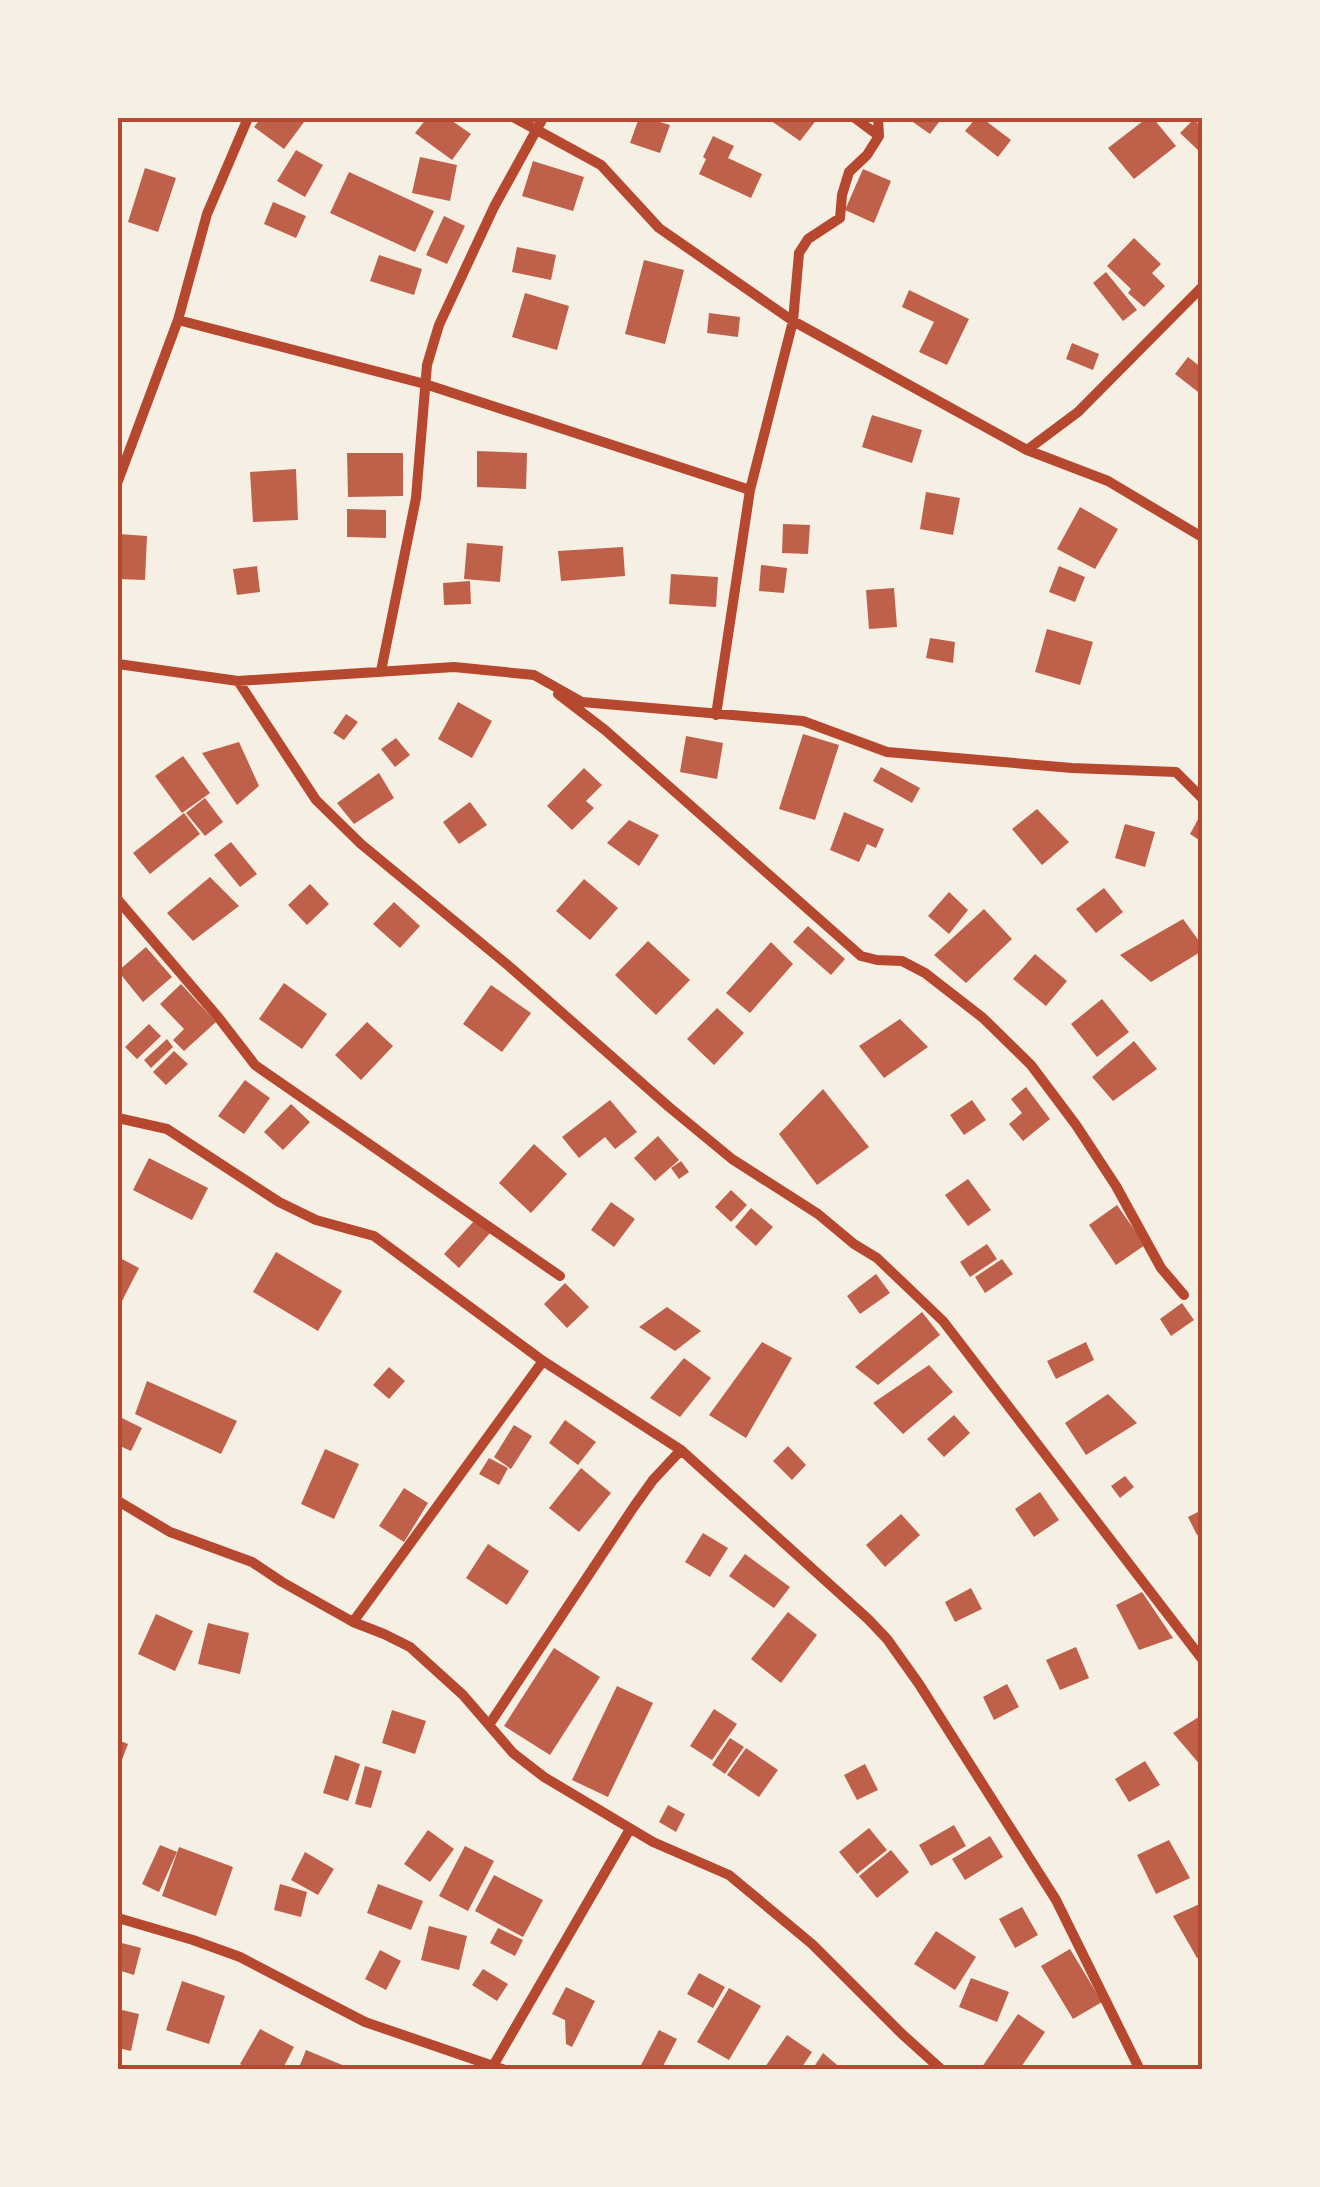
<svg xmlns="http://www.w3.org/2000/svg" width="1320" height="2187" viewBox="0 0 1320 2187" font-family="Poppins,sans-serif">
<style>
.building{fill:#bf614a}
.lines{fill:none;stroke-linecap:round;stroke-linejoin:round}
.minor{stroke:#b5482f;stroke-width:10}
.neatline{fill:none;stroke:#b5482f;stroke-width:4}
</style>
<rect width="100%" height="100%" fill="#f6efe4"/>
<path class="building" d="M261,118H307L284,149L254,127Z
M427,118H448L471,134L452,160L415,133Z
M639,118H647L670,125L660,153L630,143Z
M767,118H818L800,141Z
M907,118H942L930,134Z
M976,118H982L1011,140L998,157L965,131Z
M1147,118H1153L1176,146L1134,179L1108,148Z
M1194,119L1202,128V145L1198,150L1180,133Z
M713,136L734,146L728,158L762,174L751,198L699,174L706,159L703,157Z
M296,150L323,165L305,197L277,181Z
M420,157L457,165L450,201L412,193Z
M533,161L584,177L573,211L522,196Z
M145,168L176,178L158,232L128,222Z
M863,169L891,181L874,223L845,210Z
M349,172L434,211L415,252L330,213Z
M273,202L306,216L296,238L264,224Z
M444,216L465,226L447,264L426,255Z
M1134,238L1161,264L1152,273L1165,286L1144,307L1128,293L1131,289L1107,266Z
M517,247L556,255L551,280L512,272Z
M379,255L422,269L414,295L370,281Z
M644,260L684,270L665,344L625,334Z
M1106,272L1137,310L1123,321L1093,283Z
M909,290L969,319L947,365L919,352L934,322L902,307Z
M525,293L569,306L557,350L512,337Z
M709,313L740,317L738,337L707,333Z
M1072,343L1099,354L1093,370L1066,359Z
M1188,357L1202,368V395L1175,374Z
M872,415L922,430L912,463L862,447Z
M477,451L527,453L526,489L477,487Z
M347,453H403V496L348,497Z
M296,469L298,520L253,522L250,472Z
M926,492L960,498L953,535L920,529Z
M1080,507L1118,529L1095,569L1057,549Z
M347,509L386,510V538L347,537Z
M783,524L810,525L808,554L782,553Z
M118,534L147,536L145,580L118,579Z
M467,543L503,546L500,582L464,579Z
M623,547L625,576L561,581L558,551Z
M761,565L787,568L784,593L759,591Z
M257,566L260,592L237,595L233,569Z
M1059,566L1085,577L1075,602L1049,592Z
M671,574L718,577L716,607L669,604Z
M470,581L471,604L444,605L443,583Z
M894,588L897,627L869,629L866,590Z
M1047,629L1093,642L1080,685L1035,672Z
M930,638L955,642L953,663L926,658Z
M458,702L492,721L472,758L438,739Z
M346,714L358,722L344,740L333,733Z
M803,734L839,745L815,820L779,809Z
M686,736L723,743L717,779L680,772Z
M396,738L410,755L395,767L381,749Z
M239,742L259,786L237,805L202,753Z
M183,756L210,793L182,813L155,776Z
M881,767L920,788L912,803L873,781Z
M584,768L602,785L586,801L594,808L572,830L547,806Z
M379,773L394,798L354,824L337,803Z
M205,798L223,822L205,836L186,813Z
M470,802L487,825L459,844L443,822Z
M1037,809L1069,842L1042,865L1012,829Z
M844,812L884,829L876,848L867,844L859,862L830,850Z
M1202,812V842L1190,834Z
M184,813L200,834L150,874L133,853Z
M629,820L659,835L639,866L607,843Z
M1125,824L1155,832L1145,867L1115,858Z
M231,842L257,874L240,887L214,855Z
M210,877L239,906L193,941L167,913Z
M584,879L618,908L590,940L556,911Z
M310,884L329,904L307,925L288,905Z
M1104,888L1123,912L1096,933L1076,909Z
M949,892L968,910L949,934L928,916Z
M394,902L420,926L400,948L373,924Z
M984,909L1012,939L966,983L934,955Z
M1183,919L1202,945V951L1151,982L1120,955Z
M808,926L845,959L831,975L793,942Z
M648,941L690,980L656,1015L615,975Z
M771,942L793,964L750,1013L726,993Z
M146,947L172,977L143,1002L118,971Z
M1035,954L1067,981L1046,1006L1013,979Z
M284,983L327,1014L302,1049L259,1019Z
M181,984L216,1022L184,1051L173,1040L184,1029L160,1004Z
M491,985L531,1013L502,1052L463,1024Z
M1102,999L1129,1032L1097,1057L1071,1024Z
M717,1008L744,1033L714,1065L687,1039Z
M900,1019L928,1047L884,1078L859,1046Z
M367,1022L393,1046L361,1080L335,1055Z
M149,1024L161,1036L137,1059L125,1047Z
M167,1039L173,1047L151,1068L144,1060Z
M1134,1041L1157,1069L1113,1101L1092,1077Z
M174,1051L188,1064L166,1085L153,1072Z
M245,1080L270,1098L244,1134L218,1116Z
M1026,1087L1050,1119L1023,1141L1009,1124L1022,1113L1011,1099Z
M823,1089L869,1147L817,1185L779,1134Z
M610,1100L637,1132L615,1149L605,1137L579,1158L562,1137Z
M972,1100L986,1120L964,1135L950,1115Z
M291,1104L310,1122L283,1150L264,1132Z
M658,1136L679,1160L655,1181L634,1158Z
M534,1144L567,1174L531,1213L499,1183Z
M149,1158L208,1188L192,1220L133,1190Z
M681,1161L689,1172L679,1179L671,1168Z
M968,1179L991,1210L968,1226L945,1195Z
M731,1190L747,1205L731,1222L715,1207Z
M611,1202L635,1219L614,1247L591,1230Z
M1117,1205L1145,1245L1116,1265L1089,1225Z
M751,1208L773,1227L756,1246L735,1227Z
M475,1220L490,1233L459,1268L444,1254Z
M987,1244L997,1259L970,1277L960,1262Z
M276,1252L342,1291L318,1331L253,1292Z
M118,1257L139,1268L121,1303L118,1302Z
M1002,1259L1013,1274L985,1293L975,1277Z
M876,1274L890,1293L860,1314L847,1296Z
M565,1283L589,1307L567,1328L544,1304Z
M1182,1303L1194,1320L1171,1336L1160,1319Z
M667,1307L701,1331L675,1351L639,1327Z
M922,1312L940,1335L878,1385L855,1367Z
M762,1342L792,1358L746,1438L709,1415Z
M1086,1342L1094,1360L1056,1379L1047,1361Z
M684,1358L711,1378L680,1417L650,1398Z
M929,1365L953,1392L903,1434L873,1403Z
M389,1367L405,1381L389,1399L373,1385Z
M147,1381L237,1421L221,1454L135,1414Z
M1108,1394L1137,1423L1086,1455L1065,1423Z
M954,1415L970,1433L944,1457L927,1439Z
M120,1417L142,1428L131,1451L118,1445V1422Z
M565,1420L596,1442L578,1465L549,1443Z
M514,1425L532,1436L511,1469L494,1457Z
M788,1446L806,1465L792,1480L773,1461Z
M325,1449L359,1464L334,1519L301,1504Z
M489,1458L508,1468L499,1485L479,1474Z
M581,1468L611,1493L579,1532L549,1508Z
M1125,1476L1134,1487L1120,1498L1111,1486Z
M404,1488L428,1503L404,1542L379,1526Z
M1040,1492L1059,1520L1034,1537L1015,1509Z
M1202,1510V1533L1197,1535L1188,1517Z
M901,1514L920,1535L885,1567L866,1545Z
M703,1533L728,1548L710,1577L685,1562Z
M488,1544L529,1571L507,1605L466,1578Z
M745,1554L790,1587L774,1608L729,1576Z
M971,1588L982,1609L955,1622L945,1602Z
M1142,1592L1173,1638L1139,1650L1116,1605Z
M788,1612L817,1635L781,1683L751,1659Z
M156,1614L193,1631L175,1671L138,1654Z
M208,1623L249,1633L240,1674L198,1664Z
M1076,1647L1089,1678L1060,1690L1046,1660Z
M554,1648L600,1677L550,1755L504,1726Z
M1007,1684L1019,1707L994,1720L983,1697Z
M617,1686L653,1703L608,1797L572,1780Z
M714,1709L737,1724L712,1760L690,1746Z
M392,1710L426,1721L415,1754L382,1743Z
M1202,1715V1767L1173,1733Z
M730,1738L744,1747L725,1774L712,1765Z
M118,1740L128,1744L118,1770Z
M746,1748L778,1770L759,1797L727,1775Z
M335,1755L360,1764L348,1801L323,1793Z
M1145,1761L1160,1785L1129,1802L1115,1779Z
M865,1764L878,1790L857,1800L844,1775Z
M365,1766L382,1771L371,1808L355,1804Z
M668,1805L685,1814L676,1832L659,1822Z
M954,1825L966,1846L931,1866L919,1845Z
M869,1828L887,1850L857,1874L839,1852Z
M428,1830L454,1849L430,1882L404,1864Z
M990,1836L1003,1857L965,1880L952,1859Z
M1169,1840L1190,1878L1156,1894L1137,1855Z
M160,1845L177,1852L159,1892L142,1884Z
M465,1846L494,1861L468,1911L439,1896Z
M179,1847L233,1867L216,1916L162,1896Z
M891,1850L909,1872L877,1898L859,1876Z
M305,1852L334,1869L318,1895L291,1880Z
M494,1875L543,1900L523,1937L475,1911Z
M280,1884L307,1892L301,1917L274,1910Z
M378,1884L423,1901L411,1930L367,1913Z
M1202,1903V1956L1197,1958L1173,1916Z
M1022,1907L1038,1935L1015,1948L999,1919Z
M429,1926L467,1936L459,1970L421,1960Z
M498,1928L523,1940L515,1956L490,1943Z
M936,1931L976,1957L955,1990L914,1964Z
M118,1942L141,1948L134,1975L118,1970Z
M1070,1949L1102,2002L1073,2019L1041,1966Z
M380,1950L401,1961L386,1990L365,1979Z
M483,1969L508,1984L497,2001L472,1985Z
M699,1973L725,1987L713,2008L687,1994Z
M971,1978L1009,1992L997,2022L959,2007Z
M182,1981L225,1996L209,2044L166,2030Z
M566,1987L595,2001L572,2047L566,2044L565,2020L552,2014Z
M729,1988L761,2006L729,2060L697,2042Z
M118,2009L139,2014L131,2051L118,2048Z
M1018,2014L1045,2032L1019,2070H980Z
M260,2029L294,2047L282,2070H249L240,2064Z
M659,2030L677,2039L661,2070H651L641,2065Z
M787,2035L812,2052L800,2070H763Z
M306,2050L347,2067L346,2070H298Z
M823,2053L843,2070H812Z"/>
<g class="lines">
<path class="minor" d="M515,118L601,165L659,228L793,321L1027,450L1108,481L1202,537
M855,118L879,136
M178,320L425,384L750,490
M1027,450L1078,412L1202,287
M118,481L178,320L207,214L248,118
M118,664L238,681L454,667L534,675L582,702L803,721L887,752L1072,768L1176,772L1202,798
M381,671L416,498L427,365L439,325L494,207L543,118
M238,681L316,800L361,844L510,967L669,1107L732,1159L818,1214L854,1244L877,1258L943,1321L1202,1659
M558,694L605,730L861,956L877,960L902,961L925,973L983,1018L1031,1065L1076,1125L1116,1186L1161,1268L1184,1295
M716,715L750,490L793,321L799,253L808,239L840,218L842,195L849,172L867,155L879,136L878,118
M118,900L218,1017L255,1065L560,1276
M118,1118L167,1129L279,1202L316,1220L374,1236L543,1361L681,1450L868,1619L887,1639L919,1684L1056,1900L1140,2070
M118,1501L170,1532L252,1562L282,1582L353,1622L384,1634L410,1647L463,1695L513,1753L544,1777L653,1842L729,1875L812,1944L902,2034L942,2070
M353,1622L543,1361
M489,1725L633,1508L653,1480L681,1450
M118,1918L193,1940L240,1957L365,2022L505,2070
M493,2066L630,1829"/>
</g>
<rect width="1320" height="2187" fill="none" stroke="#f6efe4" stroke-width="240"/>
<rect x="120" y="120" width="1080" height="1947" class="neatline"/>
</svg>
